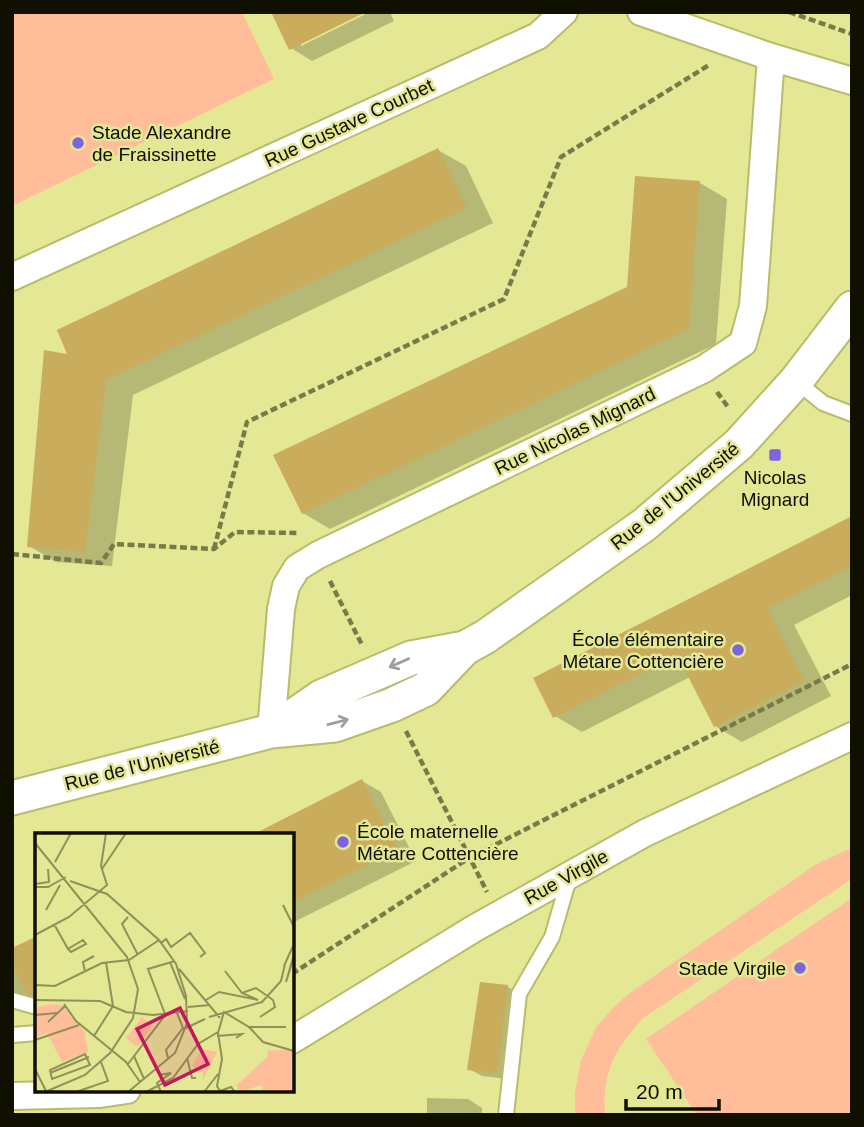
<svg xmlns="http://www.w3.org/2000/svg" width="864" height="1127" viewBox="0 0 864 1127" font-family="Arial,sans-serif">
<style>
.green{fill:#ffbd99}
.shadow{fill:#0003}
.building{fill:#c9ac5c}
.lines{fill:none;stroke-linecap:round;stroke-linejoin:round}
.service-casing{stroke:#b9bc6a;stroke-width:18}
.minor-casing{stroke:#b9bc6a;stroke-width:30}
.tertiary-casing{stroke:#b9bc6a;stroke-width:37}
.path{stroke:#797a49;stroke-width:4.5;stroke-dasharray:7 3.5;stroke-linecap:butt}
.service{stroke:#fff;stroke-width:14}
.minor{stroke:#fff;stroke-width:26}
.tertiary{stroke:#fff;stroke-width:33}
.oneway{stroke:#9f9f99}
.poi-dot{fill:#7f63de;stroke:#e4e794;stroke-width:2.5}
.labels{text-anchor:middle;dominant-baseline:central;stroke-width:5;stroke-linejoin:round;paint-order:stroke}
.street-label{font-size:19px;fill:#101000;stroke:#e4e794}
.poi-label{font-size:19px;fill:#101000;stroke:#e4e794;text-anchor:start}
.inset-road{fill:none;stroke:#8f9159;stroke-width:2}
.view{fill:#c2185b;fill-opacity:0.15;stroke:#c2185b;stroke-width:3.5}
.inset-edge{fill:none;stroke:#101000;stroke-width:3.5}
</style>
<rect width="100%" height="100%" fill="#e4e794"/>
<path class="green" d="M12,12H242L274,79L12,206Z
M852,848V879L643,1018C615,1049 602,1071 605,1115H575V1093L581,1060L597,1026L612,1009L627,995L818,863Z
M852,898V1115H697L646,1039Z"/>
<path class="shadow" d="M370,12H390L394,21L312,61L291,48L301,42V46Z
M438,150L466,166L493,223L133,395L112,566L56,562L29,546L70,357Z
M700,183L727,199L716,344L330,529L303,513L628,288Z
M852,518V595L794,625L831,696L742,742L715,726L690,677L582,732L555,716Z
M362,781L381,792L416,861L292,923V835Z
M37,938V1002L12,1010V950Z
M481,984L508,987L520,994L509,1079L482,1076L469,1069Z
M427,1098L468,1099L482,1108V1115H427Z"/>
<path class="building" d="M271,12H366L289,50Z
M438,148L467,208L106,380L85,552L27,547L44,350L67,354L57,330Z
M635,176L700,181L689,329L302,514L273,455L627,287Z
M852,516V566L767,609L804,681L714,727L677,655L553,718L533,678Z
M362,779L398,850L292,903V835H252Z
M37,936V997L27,994L12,966V948Z
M480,982L508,985L497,1073L467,1070Z"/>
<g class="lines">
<g class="service-casing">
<path id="service" d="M796,381L823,403L852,414
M12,1000L37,1007
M12,1035L37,1033
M506,1115L519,994L552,937L570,875"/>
</g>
<g class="minor-casing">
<path id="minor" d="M641,12L771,57L852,81
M12,277L538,36L564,12
M271,731L281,609L286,586L297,568L318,555L704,369L743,343L753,306L771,57
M292,1040L475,928L645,833L852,736
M12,1096L100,1094L127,1090"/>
</g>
<g class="tertiary-casing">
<path id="tertiary" d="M273,730L321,697L411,658L465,648
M12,798L271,731L335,725L392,705L426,689L465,648L485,637L644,525L739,444L796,381L852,308"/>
</g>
<path class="path" d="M789,12L852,34
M717,392L728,407
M214,549L247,422L504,299L561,157L709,65
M12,554L101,563L114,544L214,549L235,532L299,533
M330,581L362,645
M406,731L487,892
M292,974L469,858L852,664"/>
<use href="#service" class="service"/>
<use href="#minor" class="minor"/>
<use href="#tertiary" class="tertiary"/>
</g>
<defs><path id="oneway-shaft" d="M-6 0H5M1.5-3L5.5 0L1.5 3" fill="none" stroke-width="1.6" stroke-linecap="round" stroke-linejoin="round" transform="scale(1.75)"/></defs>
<g class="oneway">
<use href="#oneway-shaft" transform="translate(399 663) rotate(156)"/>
<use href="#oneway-shaft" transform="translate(338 722) rotate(-15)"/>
</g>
<g class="poi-dot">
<circle cx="78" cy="143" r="7"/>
<rect x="768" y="448" width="14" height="14" rx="3.5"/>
<circle cx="738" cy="650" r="7"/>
<circle cx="343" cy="842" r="7"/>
<circle cx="800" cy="968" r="7"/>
</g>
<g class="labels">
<g class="street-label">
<text transform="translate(349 123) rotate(-25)">Rue Gustave Courbet</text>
<text transform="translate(575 431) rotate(-26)">Rue Nicolas Mignard</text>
<text transform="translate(675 496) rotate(-39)">Rue de l'Université</text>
<text transform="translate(142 765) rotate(-14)">Rue de l'Université</text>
<text transform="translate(566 877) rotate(-29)">Rue Virgile</text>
</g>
<g class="poi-label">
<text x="92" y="132">Stade Alexandre<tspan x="92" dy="22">de Fraissinette</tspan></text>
<text x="775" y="477" text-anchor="middle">Nicolas<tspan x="775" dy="22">Mignard</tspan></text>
<text x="724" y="639" text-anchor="end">École élémentaire<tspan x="724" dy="22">Métare Cottencière</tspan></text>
<text x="357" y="831">École maternelle<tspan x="357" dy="22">Métare Cottencière</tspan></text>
<text x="786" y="968" text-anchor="end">Stade Virgile</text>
</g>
</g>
<g transform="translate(35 833)">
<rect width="259" height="259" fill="#e4e794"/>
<path d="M15,171L27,172L50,199L53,219L27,229L12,200L0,205V175ZM107,184L118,193L102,214L91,205ZM167,216L182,219L168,247V240L157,233ZM259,216V259H228L227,252L204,259L202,252L233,223L232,218Z" fill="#ffbd99"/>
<path class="inset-road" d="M0,10L92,124L103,156L98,185L75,220L50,242L10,259M20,29L36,0M67,36L91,0M35,48L72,61L124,107L141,131L151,163L152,190L140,220L93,259M0,51L14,49L13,36M0,54H13L31,44M248,72L259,94M11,77L25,52M93,84L87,91L103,122M19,91L33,116M0,102L34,84L72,52L66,33L71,0M48,107L51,111L36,119L33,116ZM126,110L131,106L136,114L155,100L170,120L165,124M258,127L251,149L259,121M135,129L150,166M249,133L258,113M144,136L185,185M50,139L48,129L59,123M0,152L20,153L67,130L94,127L124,107M207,160L221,155L238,167L240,174L225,184M0,167L65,168L91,179L118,182L153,178M171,167L184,159L223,167L207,160L190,138M29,171L41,188L91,229L105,249M153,174L175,172M130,181L113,136L140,128M0,182L22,180M174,184L227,169L246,148L250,131M13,189L30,173M214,194L228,209L259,218M151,195L170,186M59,203L78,173L71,129M182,203L207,201L201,205M0,207L44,192M50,221L55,232L17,246L15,237ZM99,223L109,246M133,225L131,217L148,195L142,180M152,225L157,245H161M93,231L131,181M0,236L11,258M15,240L54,224M124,242L136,240L122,250L126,259M41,259L73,248L66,229M111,259L138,245L163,211L183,199M169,259L183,241M200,259L196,254L185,258L182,253L187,226L183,200L189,179L214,194H251"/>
<path class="view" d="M145,175L173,231L130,252L102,196Z"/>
<rect width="259" height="259" class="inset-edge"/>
</g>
<rect width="864" height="1127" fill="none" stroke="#101000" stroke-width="28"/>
<path d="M626 1099v10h93v-10" fill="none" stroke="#101000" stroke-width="3.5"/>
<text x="636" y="1099" font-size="21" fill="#101000" stroke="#e4e794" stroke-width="5" paint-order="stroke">20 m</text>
</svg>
